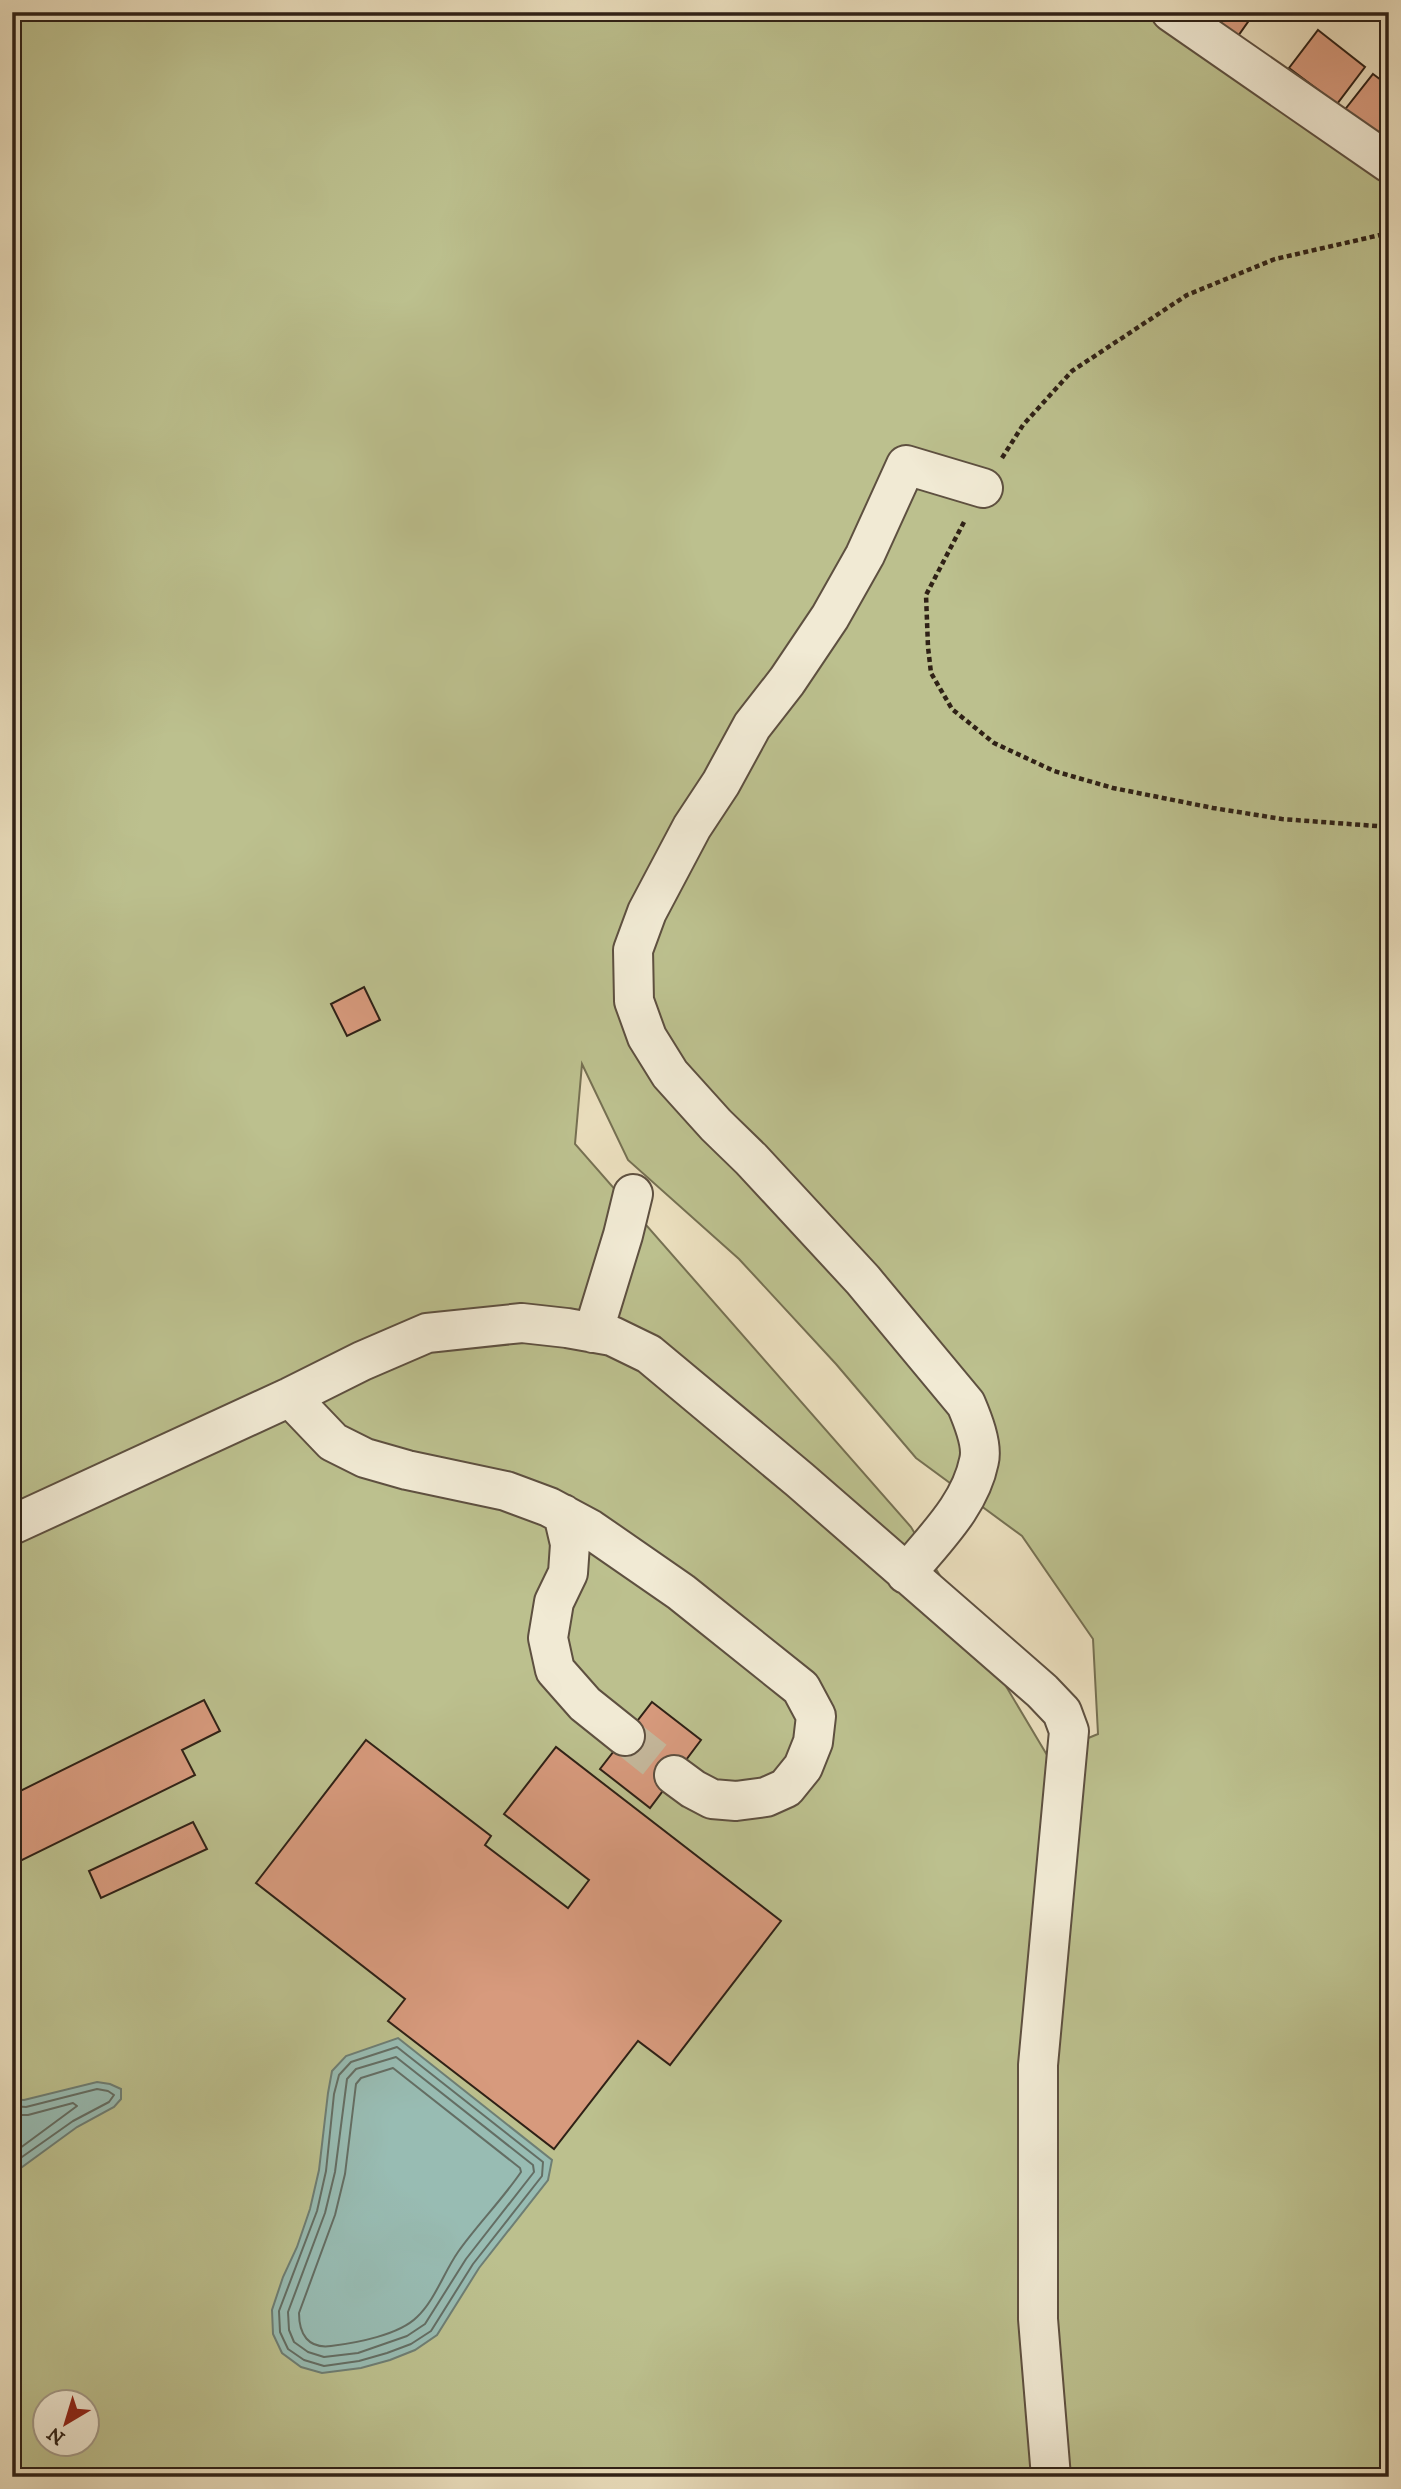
<svg xmlns="http://www.w3.org/2000/svg" width="1401" height="2489" viewBox="0 0 1401 2489" font-family="'IM FELL DW Pica',serif">
<style>
.green{fill:#bcc08e;stroke:#767052;stroke-width:2;fill-rule:evenodd}
.water{fill:#98bcb3;stroke:#6e7e74;stroke-width:2}
.lines{fill:none;stroke-linecap:round;stroke-linejoin:round}
.shore{stroke:#646e64;stroke-width:2}
.building{fill:#d79a7d;stroke:#2f2116;stroke-width:2}
.minor-tunnel{stroke:#c5b89c;stroke-width:38;stroke-dasharray:38 19;stroke-linecap:butt}
.minor-casing{stroke:#5e5040;stroke-width:42}
.path{stroke:#2f2116;stroke-width:4.5;stroke-dasharray:5 3.5;stroke-linecap:butt}
.minor{stroke:#f1ead4;stroke-width:38}
</style>
<rect width="100%" height="100%" fill="#eadebd"/>
<filter id="stains"><feTurbulence type="fractalNoise" baseFrequency=".00286" numOctaves="4"/><feColorMatrix values="0 0 0 0 .2 0 0 0 0 .09 0 0 0 0 .02 0 0 0 .5 -.17"/></filter>
<radialGradient id="worn" r=".72"><stop offset=".6" stop-color="#630" stop-opacity="0"/><stop offset="1" stop-color="#630" stop-opacity=".3"/></radialGradient>
<path class="green" d="M12,12H1168L1295,102L1389,184V2477H12ZM582,1064L628,1160L739,1259L836,1364L916,1458L1022,1536L1093,1639L1098,1734L1047,1755L911,1527L575,1144ZM46,2402H88V2444H46Z"/>
<path class="water" d="M398,2038L552,2160L548,2180L479,2268L437,2335L415,2350L390,2360L361,2368L322,2373L301,2367L282,2353L273,2334L272,2310L283,2277L297,2247L310,2209L319,2170L328,2093L332,2071L346,2056Z
M97,2082L110,2084L121,2089V2099L114,2107L77,2127L18,2170L12,2171V2099L24,2100Z"/>
<g class="lines">
<path class="shore" d="M397,2047L543,2162L542,2176L473,2264L431,2331L411,2344L387,2353L359,2361L324,2366L304,2360L288,2349L280,2332L279,2311L317,2211L326,2171L334,2094L339,2075L351,2062Z
M396,2057L533,2165L534,2172L466,2259L425,2324L407,2336L358,2353L324,2357L308,2352L294,2342L289,2330L288,2312L325,2213L335,2172L347,2079L356,2069Z
M393,2068L520,2168L521,2172C502,2200 477,2225 458,2252C444,2272 435,2300 417,2317C399,2335 356,2343 331,2346C308,2349 299,2334 299,2313L335,2215L345,2174L356,2084L361,2078Z
M12,2106L26,2107L97,2089L108,2091L114,2095L109,2102L73,2121L12,2164
M12,2115H28L73,2103L77,2106L12,2154"/>
</g>
<path class="building" d="M1207,12H1255L1238,36Z
M1318,30L1365,67L1337,104L1289,68Z
M1373,74L1389,86V134L1386,133L1380,141L1343,112Z
M364,987L380,1020L347,1036L331,1004Z
M204,1700L220,1731L182,1750L195,1775L12,1865V1795Z
M652,1702L701,1740L650,1808L600,1769Z
M366,1740L491,1836L485,1845L568,1908L589,1880L504,1814L556,1747L781,1921L670,2065L638,2041L554,2149L388,2021L405,1999L256,1883Z
M193,1822L207,1849L101,1898L89,1871Z"/>
<g class="lines">
<path class="minor-tunnel" d="M625,1736L674,1775"/>
<g class="minor-casing">
<path id="minor" d="M1171,12L1389,163
M593,1333L623,1235L633,1194
M290,1397L333,1442L365,1458L407,1470L506,1491L549,1507L590,1529L681,1592L801,1688L816,1716L813,1742L803,1767L786,1788L766,1797L736,1801L712,1799L693,1789L674,1775
M563,1514L570,1544L568,1573L554,1602L548,1638L555,1670L585,1704L625,1736
M12,1525L290,1397L362,1361L427,1333L522,1323L567,1328L612,1336L649,1354L800,1480L1042,1691L1062,1712L1069,1731L1038,2065V2319L1051,2477
M906,1574C934,1539 970,1506 979,1461C983,1445 972,1418 966,1404L863,1280L751,1159L716,1125L670,1074L647,1037L634,1001L633,950L647,912L692,827L721,783L752,726L787,681L830,617L865,555L906,465L983,488"/>
</g>
<path class="path" d="M1002,458L1023,425L1072,371L1187,295L1275,259L1389,233
M964,522L926,595L928,647L931,673L952,709L994,743L1054,771L1113,788L1213,808L1282,819L1389,827"/>
<use href="#minor" class="minor"/>
</g>
<rect width="1401" height="2489" fill="none" stroke="#eadebd" stroke-width="42"/>
<rect x="14" y="14" width="1373" height="2461" fill="none" stroke="#2f2116" stroke-width="3.5"/>
<rect x="21" y="21" width="1359" height="2447" fill="none" stroke="#2f2116" stroke-width="2"/>
<g transform="translate(66 2423) rotate(218)"><circle r="33" fill="#f1ead4" stroke="#a39a88" stroke-width="2"/>
<path d="M0-5L12 26L0 18L-12 26Z" fill="#8f2418"/>
<text y="-10" font-size="19" font-weight="bold" text-anchor="middle" fill="#2f2116">N</text>
</g>
<rect width="100%" height="100%" filter="url(#stains)"/>
<rect width="100%" height="100%" fill="url(#worn)"/>
</svg>
